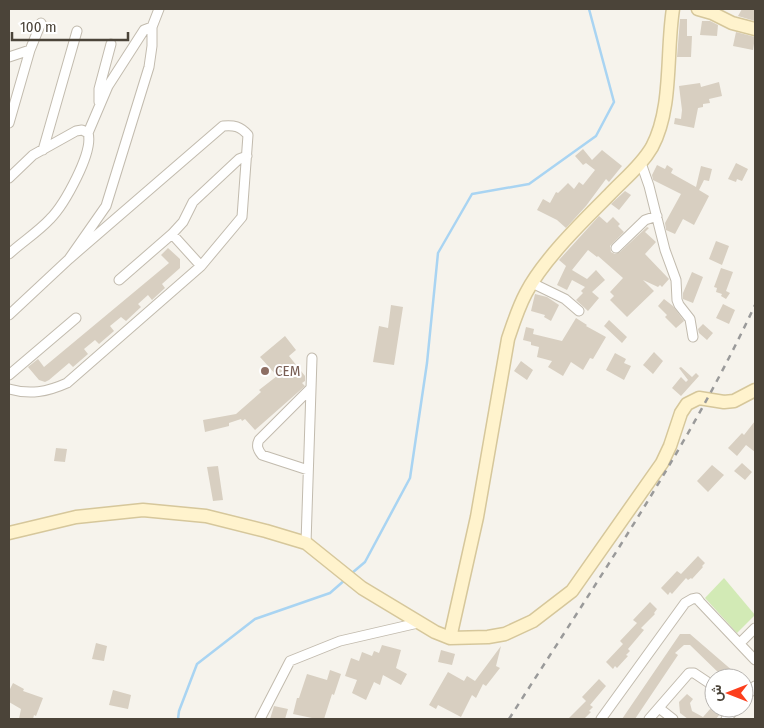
<svg xmlns="http://www.w3.org/2000/svg" width="764" height="728" viewBox="0 0 764 728" font-family="'Fira Sans Condensed',Vazirmatn,sans-serif">
<style>
.green{fill:#d2eab5}
.lines{fill:none;stroke-linecap:round;stroke-linejoin:round}
.stream{stroke:#a9d4f2;stroke-width:2.5}
.building{fill:#d8cfc1}
.street-casing{stroke:#c2bbae;stroke-width:11}
.secondary-casing{stroke:#d6c79b;stroke-width:15}
.street{stroke:#fff;stroke-width:9}
.secondary{stroke:#fff3cd;stroke-width:12}
.rail{stroke:#9a9a9a;stroke-width:2.5;stroke-dasharray:6 6;stroke-linecap:butt}
.education-dot{fill:#8d6e63;stroke:#fff;stroke-width:2}
.labels{text-anchor:middle;dominant-baseline:central;stroke-width:4;stroke-linejoin:round;paint-order:stroke}
.education-label{font-size:15px;fill:#785e54;stroke:#fff;text-anchor:start}
</style>
<rect width="100%" height="100%" fill="#f6f3ec"/>
<path class="green" d="M724,578L755,615L737,633L705,598Z"/>
<g class="lines">
<path class="stream" d="M352,573L365,562L410,478L427,363L438,253L472,194L529,184L596,136L614,102L589,9
M178,719L179,711L197,664L255,619L330,593L346,579"/>
</g>
<path class="building" d="M742,9H755V21L738,16Z
M680,19H687V36H692L691,57H677Z
M702,21H710L718,25L717,36L700,35Z
M736,32L755,37L753,50L733,46Z
M719,82L722,96L709,99L710,103L703,104V107L698,108L694,128L674,124L675,118L681,119L682,110L679,86L700,83L701,87Z
M583,149L592,160L602,150L622,166L609,182L606,179L586,206L566,228L557,220L537,210L543,199L550,203L556,192L558,193L568,183L574,189L579,182L583,185L595,170L586,163L583,165L575,156Z
M736,163L748,169L742,181L737,179L736,182L728,179Z
M657,165L665,169L667,165L673,169L671,173L696,187L701,166L712,169L709,181L704,180L699,190L709,196L694,225L683,219L675,234L666,230L665,223L681,194L653,180L652,175Z
M625,191L631,195L619,210L611,204Z
M599,216L607,223L613,217L620,224L618,226L624,232L610,246L611,252L615,254L620,252L647,227L649,228L645,232L656,242L645,254L669,279L662,287L660,285L658,287L643,280L654,291L627,317L610,300L614,296L610,292L623,278L598,256L597,257L588,250L572,270L587,279L596,270L605,280L592,292L599,298L588,311L576,300L583,293L581,291L585,287L572,280L567,290L557,285L566,266L559,260Z
M716,241L729,246L722,265L709,259Z
M168,248L180,259V268L162,284L165,288L152,300L148,295L138,304L141,307L126,321L121,317L110,326L114,331L99,344L95,340L84,349L88,354L73,367L69,363L49,380L45,382L39,380L28,367L38,359L44,367L169,263L161,255Z
M721,268L733,272L726,291L730,293L726,299L721,296L722,294L716,292L717,288L714,287Z
M692,272L703,277L693,303L683,299V293Z
M535,294L547,297L559,305L551,321L544,317L545,315L531,311Z
M664,299L673,306L684,321L676,328L665,317L667,315L658,306Z
M723,304L735,310L729,324L716,318Z
M391,305L403,307L394,365L373,362L379,326L388,328Z
M576,318L587,325L586,326L606,337L593,359L590,358L583,370L571,362L563,376L548,367L552,361L537,357L539,347L531,345V342L523,340L526,327L534,329L533,334L562,341Z
M609,320L627,337L622,343L604,326Z
M703,324L713,333L707,340L699,333L698,329Z
M285,336L296,350L289,356L305,376V381L302,383L305,386L255,430L245,419L242,421L241,419L229,423V426L205,432L203,420L236,414L261,392L259,390L277,376L260,357Z
M654,352L663,361L653,374L643,365Z
M615,353L626,359L624,363L631,366L624,380L606,370Z
M521,361L533,370L527,380L514,371Z
M681,367L692,377L696,373L699,376L681,396L672,388L681,377L686,382L688,380L679,368Z
M755,421V452L746,445L737,456L728,448L742,433L744,435Z
M56,448L67,449L65,462L54,461Z
M742,463L752,472L745,480L734,471Z
M712,465L724,475L708,492L697,481Z
M218,466L223,500L213,501L207,467Z
M698,556L705,563L702,566L703,567L692,579L691,578L688,580L686,578L672,594L670,592L668,595L661,588L677,571L681,574Z
M650,602L657,609L654,613L655,614L641,628L644,630L628,649L630,651L626,655L628,656L617,668L615,666L613,669L606,662L623,644L620,641L637,623L633,620Z
M680,634H690L741,678H724L690,645H684L675,653L678,655L635,719H622Z
M96,643L107,646L104,661L92,659Z
M382,645L401,650L396,668L407,674L401,685L383,675L380,685L374,682L366,700L352,693L357,680L345,676L351,658L359,661L362,652L372,656L374,651L379,653Z
M501,646L496,666L500,668L486,686L483,684L476,698L472,695L461,717L438,705L436,709L429,705L448,672L464,681L467,676L475,681Z
M441,650L455,654L452,665L438,662Z
M330,670L341,674L334,695L332,694L324,719H312V718L293,714L297,698H299L307,674L327,680Z
M599,679L606,686L590,705L593,707L589,711L591,712L584,719H568L586,701L582,697Z
M13,683L24,689L23,691L43,698L36,716L34,715L33,719H19L21,709L9,702V691Z
M113,690L131,695L128,709L109,705Z
M687,694L693,699L690,703L692,711L703,717L711,708H725L716,719H688L680,713L679,702Z
M274,706L288,709L285,719H270Z"/>
<g class="lines">
<g class="street-casing">
<path id="street" d="M9,57L30,50
M99,102V89L111,44
M9,123L30,50L41,23
M43,150L77,31
M641,163L649,186L665,250L676,280L677,300L679,305L690,319L693,337
M9,178L33,155L76,131L82,130L88,133
M172,234L201,266
M616,248L645,220L657,216
M9,254C22,242 38,232 50,219C64,205 94,152 88,133L108,86L144,30L152,27
M119,280L172,234L183,222L193,202L239,159L247,156
M532,283L565,299L579,311
M9,315L69,259L106,206L149,67L152,46V27L159,9
M9,375L76,318
M9,389C30,395 47,392 67,383L201,266L242,217L248,135C240,126 234,125 223,126L69,259
M308,470L262,455C258,450 256,446 259,440L311,388
M306,543L312,358
M740,643L755,628
M744,699L755,686
M659,708L673,719
M260,719L290,661L340,641L418,623
M601,719L685,603L692,599L697,598L700,602L755,660
M649,719L689,673H694L712,685
M726,719L736,708"/>
</g>
<g class="secondary-casing">
<path id="secondary" d="M698,9L712,13L732,23L755,29
M9,533L76,517L143,510L206,516L266,531L306,543L362,588L435,632L450,638L488,637L505,634L533,621L572,591L662,463L670,446L681,413L687,404L699,398L724,402L734,401L755,390
M450,638L477,517L508,339C513,324 518,308 526,293C543,260 582,222 609,195C624,179 641,166 652,147C673,108 666,52 673,9"/>
</g>
<use href="#street" class="street"/>
<use href="#secondary" class="secondary"/>
<path class="rail" d="M509,719C595,584 687,450 755,305"/>
</g>
<circle class="education-dot" cx="265" cy="371" r="5"/>
<g class="labels">
<g class="education-label">
<text x="275" y="371">CEM</text>
</g>
</g>
<rect width="764" height="728" fill="none" stroke="#4b4439" stroke-width="20"/>
<g transform="translate(729 693) rotate(270)"><circle r="24" fill="#ffffff" stroke="#b7b4b0"/>
<path d="M0-4L9 19L0 12L-9 19Z" fill="#fc3f1d"/>
<text y="-8" font-size="14" font-weight="bold" text-anchor="middle" fill="#4b4439">ش</text>
</g>
<path d="M12 32v8h116v-8" fill="none" stroke="#4b4439" stroke-width="2.5"/>
<text x="20" y="32" font-size="15" fill="#4b4439" stroke="#ffffff" stroke-width="4" paint-order="stroke">100 m</text>
</svg>
